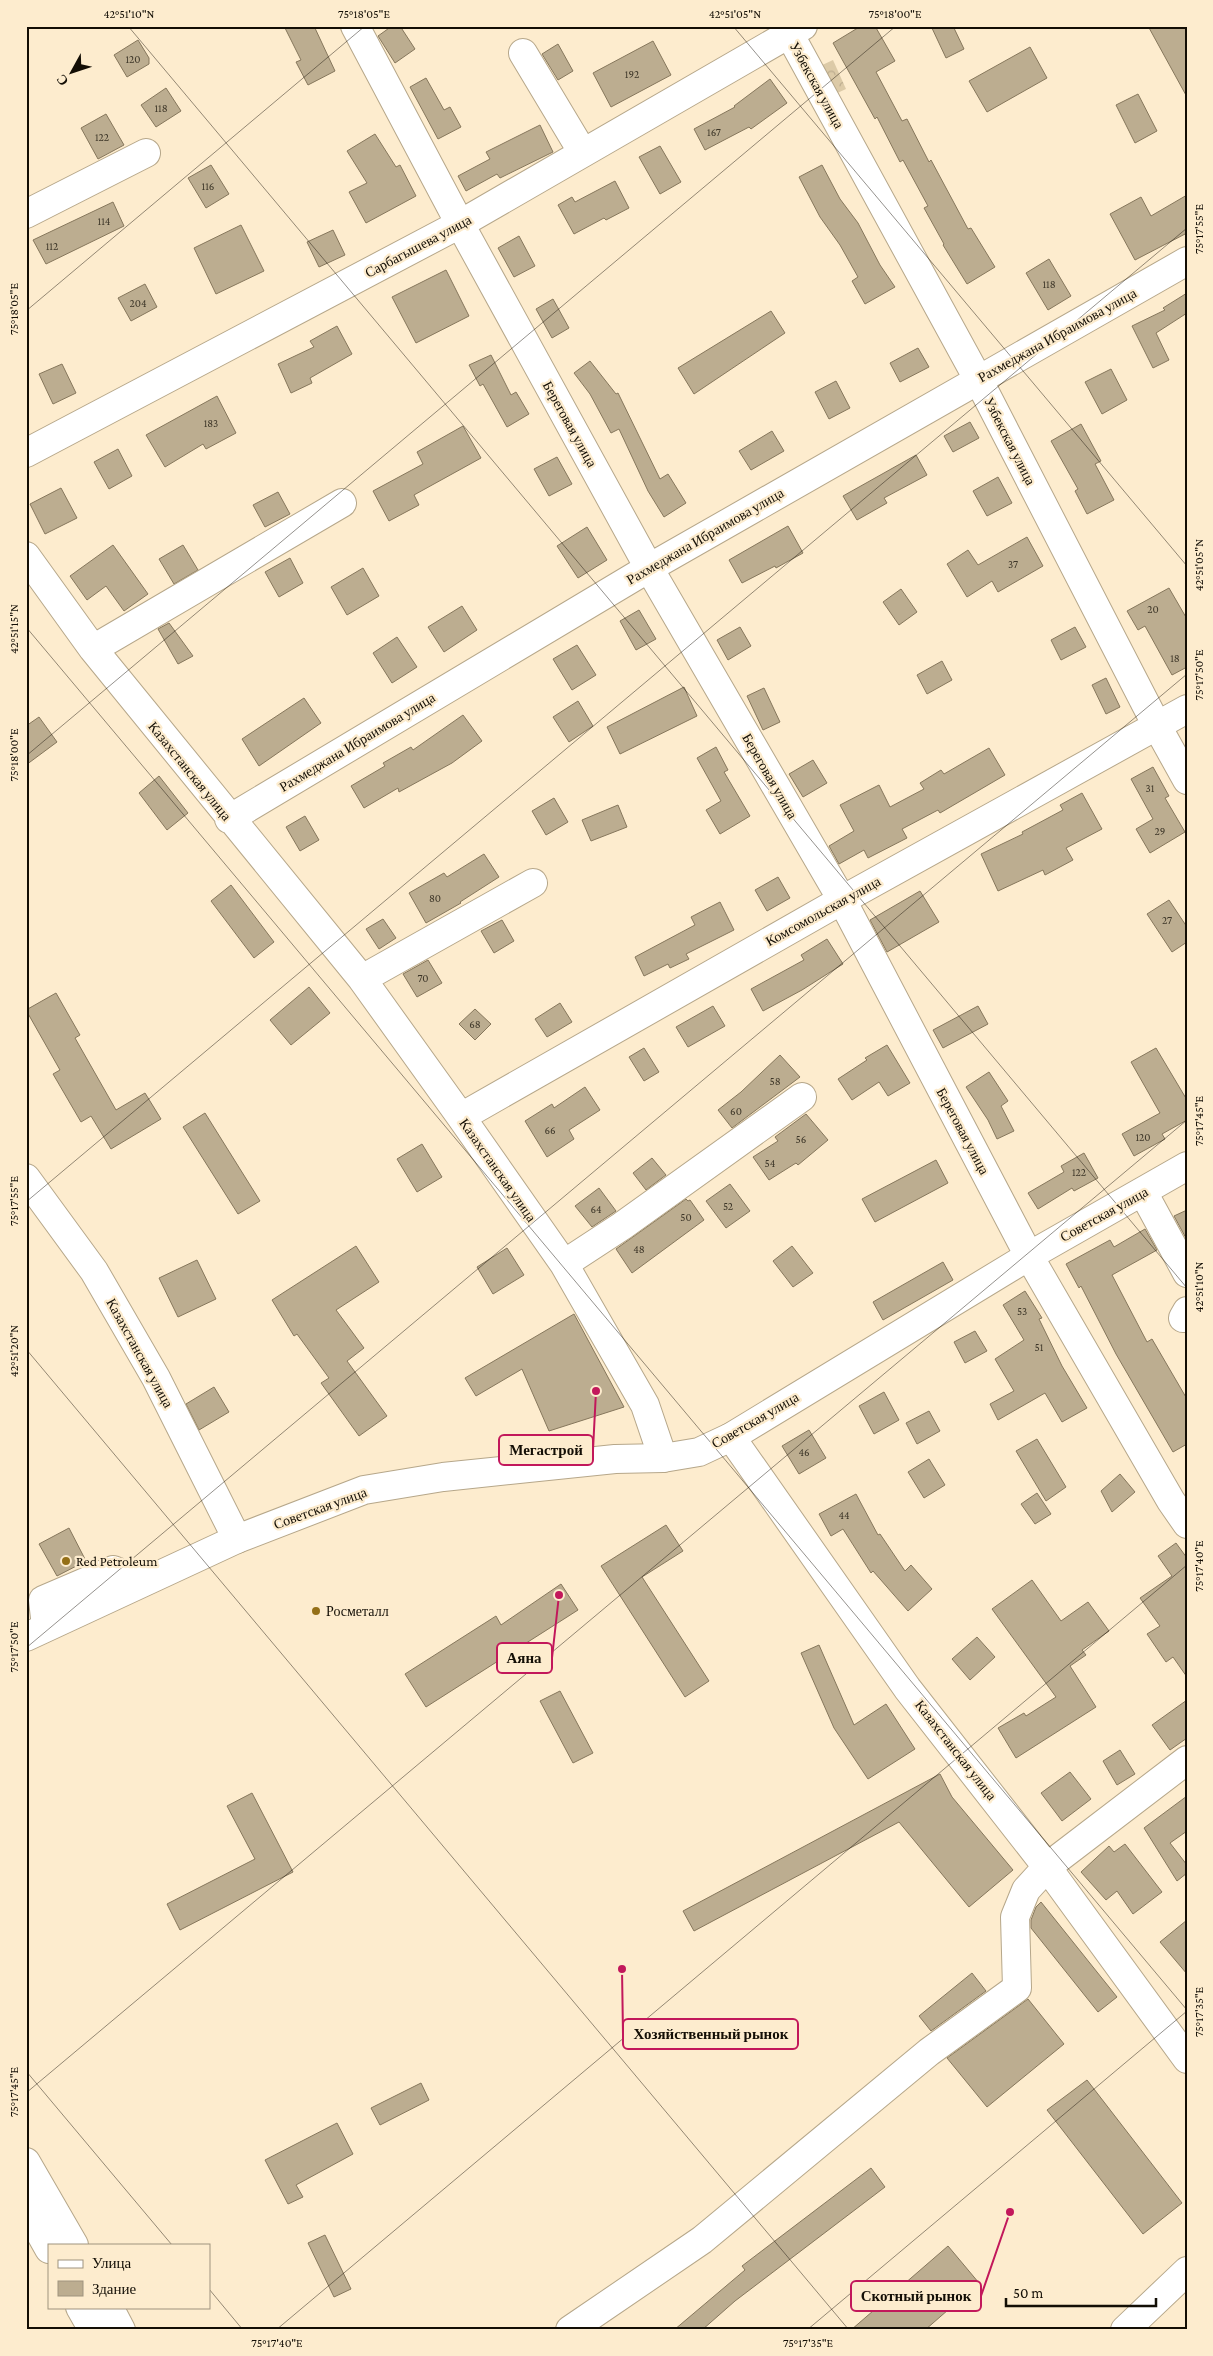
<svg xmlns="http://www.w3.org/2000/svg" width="1213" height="2356" viewBox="0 0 1213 2356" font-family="'Crimson Pro',serif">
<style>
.park{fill:url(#park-crowns)}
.building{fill:#bcad90;stroke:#86775c}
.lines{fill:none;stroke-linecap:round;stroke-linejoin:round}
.minor-casing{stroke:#b6a78a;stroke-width:30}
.major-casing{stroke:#b6a78a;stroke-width:30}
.highway-casing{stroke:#b6a78a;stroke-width:30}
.minor{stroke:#fff;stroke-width:28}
.major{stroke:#fff;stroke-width:28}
.highway{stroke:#fff;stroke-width:28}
.ticks{fill:none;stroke:#130e05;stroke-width:1;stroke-opacity:0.45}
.poi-dot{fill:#946f17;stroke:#fdecce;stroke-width:2}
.labels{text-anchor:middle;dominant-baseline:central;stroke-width:4.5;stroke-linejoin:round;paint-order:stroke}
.number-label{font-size:11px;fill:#3d3628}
.street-label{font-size:14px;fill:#130e05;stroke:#fdecce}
.poi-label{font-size:14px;fill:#130e05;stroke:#fdecce;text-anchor:start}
.leader{fill:none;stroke:#c2185b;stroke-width:2}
.callout-dot{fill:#c2185b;stroke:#fdecce;stroke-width:2}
.callout{fill:#fdecce;stroke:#c2185b;stroke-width:2}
.callout-label{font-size:15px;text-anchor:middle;font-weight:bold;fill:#130e05}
.neatline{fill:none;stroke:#130e05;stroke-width:2}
.ticks-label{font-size:12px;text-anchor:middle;fill:#130e05}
</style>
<defs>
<pattern id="park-crowns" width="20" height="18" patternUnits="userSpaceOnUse" patternTransform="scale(1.25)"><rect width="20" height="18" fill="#dccaa7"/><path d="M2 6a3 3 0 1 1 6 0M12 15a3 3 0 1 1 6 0" fill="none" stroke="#bcac8e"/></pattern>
</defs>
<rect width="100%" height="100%" fill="#fdecce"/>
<path class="park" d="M833,60L846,89L831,96L818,67Z"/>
<path class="building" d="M284,26H314L335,71L308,85L296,62L301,60Z
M392,26H400L415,49L395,63L378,36Z
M861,26H875L895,61L876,72L902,121L907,119L929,162L931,160L968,229L971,228L995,267L967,284L943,245L944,244L924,208L928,206L903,160L900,162L877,117L875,119L833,43Z
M931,26H953L964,49L946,58Z
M1148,26H1187V97Z
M138,40L149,58V64L127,77L114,55Z
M653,41L671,75L611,107L593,73Z
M558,44L573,71L558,80L542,54Z
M1030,47L1047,78L987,112L969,81Z
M426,78L444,110L450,107L461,127L438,139L410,87Z
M770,79L787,103L751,129L749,127L705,150L694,129L735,107L734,106Z
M166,88L181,111L156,127L141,105Z
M1138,94L1157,131L1135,143L1116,105Z
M106,114L124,145L98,159L81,128Z
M540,125L553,152L500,178L497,174L466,191L458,176L490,159L486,152Z
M375,134L396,167L400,165L416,196L366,223L349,192L367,183L347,151Z
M660,146L681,182L660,194L639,157Z
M211,165L229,194L206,208L188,178Z
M822,165L840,199L858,223L880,265L895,287L865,304L852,281L858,277L840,245L820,217L799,177Z
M615,181L629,208L606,220L604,218L574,234L558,205L572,197L575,202Z
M1187,195V233L1135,260L1110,214L1141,197L1151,216Z
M113,202L124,226L46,264L33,240Z
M241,225L264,271L216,294L194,248Z
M333,230L345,255L319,267L307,242Z
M519,236L535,266L514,277L498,248Z
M1049,259L1071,296L1048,310L1026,273Z
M446,270L469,316L416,343L392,297Z
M145,284L157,307L131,321L118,298Z
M1187,293V313L1156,333L1169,360L1153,368L1132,326L1165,310L1163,308Z
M553,299L569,328L552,338L536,309Z
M771,311L785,333L694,394L678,368Z
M337,326L352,354L310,378L312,383L291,393L278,364L314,347L310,341Z
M918,348L929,367L900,382L890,363Z
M491,355L511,395L516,392L529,414L507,427L483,384L480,386L469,365Z
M590,361L616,394L618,393L660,479L668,474L686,503L664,517L648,491L619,429L611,433L590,394L574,373Z
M62,364L76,393L53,404L39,374Z
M1111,369L1127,400L1102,414L1085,382Z
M836,381L850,408L829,419L815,392Z
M217,396L236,433L206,449L203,444L165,467L146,435Z
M970,422L979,438L953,452L944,436Z
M1081,424L1101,461L1095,464L1114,500L1087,514L1075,491L1078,489L1051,441Z
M463,426L481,458L414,495L419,505L389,521L373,491L423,464L417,452Z
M772,431L784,451L751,470L739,451Z
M118,449L132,476L109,489L94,462Z
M916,455L927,475L884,498L887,503L857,520L843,496Z
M557,457L572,484L549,496L534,469Z
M998,477L1012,503L987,516L973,491Z
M61,488L77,518L45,534L30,504Z
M278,492L290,514L265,527L253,505Z
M788,526L803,553L776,568L775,566L742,583L729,560Z
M587,527L607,560L578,578L557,546Z
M1027,537L1043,566L998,592L992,581L967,597L947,564L968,550L978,565Z
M113,545L148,594L124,611L106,586L87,600L70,576Z
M183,545L198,570L174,584L159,559Z
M290,558L303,583L279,597L265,572Z
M363,568L379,596L347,615L331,587Z
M1169,588L1187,619V667L1172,675L1145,626L1138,630L1127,611Z
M901,589L917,612L899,625L883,602Z
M462,606L477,630L444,652L428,627Z
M639,610L656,639L636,650L620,621Z
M169,623L193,656L178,664L158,629Z
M740,627L751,646L728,660L717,640Z
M1075,627L1086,647L1061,660L1051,640Z
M397,637L417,667L392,683L373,653Z
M577,645L596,675L572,690L553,659Z
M942,661L952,680L927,694L917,675Z
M1106,678L1120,707L1106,714L1092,685Z
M684,687L697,716L620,754L607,727Z
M764,688L780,722L763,730L747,696Z
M304,698L321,723L259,766L242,739Z
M578,701L593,726L569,742L553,717Z
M463,715L482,741L452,763L399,792L398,788L364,808L351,786L385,766L383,763L411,747L413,750Z
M39,717L57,742L26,765V726Z
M716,747L728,770L724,772L750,816L720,834L706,810L721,801L697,758Z
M989,748L1005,775L940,813L938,810L902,829L907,838L868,858L864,850L839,864L829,846L854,831L840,805L879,785L890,807L924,789L920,783L941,770L944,774Z
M813,760L827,783L803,797L789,774Z
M1153,767L1169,796L1165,798L1185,832L1150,853L1136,829L1153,819L1131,779Z
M159,776L188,813L167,830L139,793Z
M1082,793L1102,829L1066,848L1073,860L1045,875L1043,870L998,891L981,854L1023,834L1022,832L1063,810L1060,805Z
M554,798L568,822L546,835L532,811Z
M618,805L627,827L591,841L582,820Z
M305,816L319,840L300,851L286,827Z
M484,854L499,877L460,902L461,903L426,923L409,893L444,873L447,877Z
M778,877L790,898L767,911L755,890Z
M231,885L274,942L254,958L211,901Z
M920,891L939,922L887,952L870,920Z
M1169,900L1187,927V942L1172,952L1147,914Z
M720,902L734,930L686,954L689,959L670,968L668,964L644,976L635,957L695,925L691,917Z
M383,919L396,938L379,949L366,929Z
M502,920L514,941L494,953L481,931Z
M827,939L843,964L802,990L763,1011L751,989L804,960L801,955Z
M428,960L442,983L417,997L403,974Z
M309,987L330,1013L291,1045L270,1020Z
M56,993L80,1035L75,1038L116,1110L145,1093L161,1119L111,1149L91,1116L81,1122L53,1074L60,1070L26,1010Z
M560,1003L572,1022L547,1037L535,1019Z
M713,1006L725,1026L688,1047L676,1027Z
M978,1006L988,1024L943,1048L933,1030Z
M475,1009L491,1024L475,1040L459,1024Z
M887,1045L910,1083L888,1096L879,1082L852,1100L838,1079L867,1060L865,1058Z
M644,1048L659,1072L644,1081L629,1057Z
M1156,1048L1187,1100V1120L1162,1134L1165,1139L1134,1156L1122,1134L1160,1113L1131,1062Z
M780,1055L800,1077L732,1128L718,1110L741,1092Z
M989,1072L1008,1101L1001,1106L1014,1131L997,1139L988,1120L966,1087Z
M585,1087L600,1110L569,1130L574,1139L547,1157L525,1121L552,1104L554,1108Z
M205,1113L260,1201L238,1214L183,1127Z
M806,1114L828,1140L798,1165L796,1163L769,1180L753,1157L778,1141L775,1137Z
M422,1144L442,1177L417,1192L397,1159Z
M1084,1153L1098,1178L1074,1191L1072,1188L1038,1209L1028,1193L1064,1172L1061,1166Z
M652,1158L666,1175L646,1190L633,1173Z
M936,1160L948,1183L875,1222L862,1199Z
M730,1184L750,1211L726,1228L706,1201Z
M599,1188L616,1211L592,1227L575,1206Z
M686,1199L688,1201L690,1200L704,1220L632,1273L616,1249Z
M1187,1210V1240L1174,1216Z
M1145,1229L1157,1250L1112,1275L1147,1342L1152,1339L1187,1399V1444L1173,1452L1116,1354L1081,1286L1079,1288L1066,1264L1110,1240L1114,1247Z
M356,1246L379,1282L336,1310L364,1348L347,1361L387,1416L359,1436L321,1383L329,1378L297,1334L294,1336L272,1300Z
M792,1246L813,1273L793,1287L773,1261Z
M507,1248L524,1275L493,1294L477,1267Z
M197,1260L216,1299L178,1317L159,1278Z
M943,1262L953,1280L883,1320L873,1302Z
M1025,1291L1042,1318L1039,1319L1062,1366L1087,1408L1062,1422L1045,1393L998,1420L990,1404L1014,1391L995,1359L1024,1340L1003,1305Z
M574,1314L624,1407L549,1431L522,1369L476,1396L465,1378Z
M975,1331L987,1351L965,1363L954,1342Z
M214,1387L229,1412L199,1430L186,1404Z
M884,1392L899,1420L874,1434L859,1406Z
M929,1411L940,1431L917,1444L906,1423Z
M809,1430L826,1458L799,1474L782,1446Z
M1037,1439L1066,1487L1046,1501L1016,1451Z
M929,1459L945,1485L924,1498L908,1472Z
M1120,1474L1135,1492L1112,1512L1101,1491Z
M1037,1493L1051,1514L1035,1524L1021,1504Z
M856,1494L878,1535L880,1534L905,1571L911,1565L932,1589L908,1611L873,1571L871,1573L843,1529L831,1536L819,1514Z
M666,1525L683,1551L642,1577L709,1681L685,1697L601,1566Z
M69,1528L86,1561L57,1576L39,1544Z
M1176,1543L1187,1558V1677L1173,1657L1166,1662L1147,1634L1160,1626L1140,1598L1172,1576L1158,1556Z
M1032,1580L1061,1621L1088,1602L1109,1631L1082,1650L1086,1655L1070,1666L1096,1707L1016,1758L998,1728L1024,1713L1026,1716L1056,1697L992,1609Z
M561,1584L578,1610L426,1707L405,1674L496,1616L501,1625Z
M977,1637L995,1657L970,1680L952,1659Z
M819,1645L854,1725L886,1704L915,1749L868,1779L834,1728L801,1653Z
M560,1691L593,1753L573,1763L540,1701Z
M1187,1700V1738L1170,1750L1152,1725Z
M1120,1750L1135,1774L1117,1785L1103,1761Z
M1070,1772L1091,1799L1062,1821L1041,1793Z
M940,1774L952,1797L1013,1870L969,1907L899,1822L694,1931L683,1911Z
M252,1793L293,1872L180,1930L167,1904L255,1859L227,1806Z
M1187,1796V1831L1170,1843L1187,1865V1873L1177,1881L1144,1828Z
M1125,1844L1162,1892L1133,1914L1117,1891L1106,1900L1081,1872L1109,1846L1114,1852Z
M1041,1902L1117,1997L1098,2012L1031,1928V1920L1036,1907Z
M1187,1920V1974L1160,1942Z
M972,1973L986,1991L931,2031L919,2016Z
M1028,1999L1064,2044L987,2107L947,2058Z
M1087,2080L1182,2203L1143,2234L1047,2110Z
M421,2083L429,2100L380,2125L371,2108Z
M337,2123L353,2154L296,2185L303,2197L288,2204L265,2160Z
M871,2168L885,2187L735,2301L702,2330H674L745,2270L742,2266Z
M325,2235L351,2289L334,2297L308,2243Z
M948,2246L979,2283L925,2330H851Z"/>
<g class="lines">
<g class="minor-casing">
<path id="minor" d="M355,26L460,224L649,568L842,900L1029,1256L1171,1501L1187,1524
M785,26L978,379L1157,726L1187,780
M523,53L583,153
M26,214L146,153
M26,453L460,224L803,26
M26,556L93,649L362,979L461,1117L564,1264L645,1405L663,1458
M93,649L342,503
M229,819L649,568L1187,261
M362,979L533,883
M461,1117L842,900L1187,709
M26,1178L94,1271L156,1378L237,1539
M1143,1192L1187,1273
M564,1264L622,1226L802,1097
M1183,1318L1187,1311
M731,1437L907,1688L1047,1867L1187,2059
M46,1627L43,1600L113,1570L143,1582
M570,2330L702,2240L929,2052L1017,1988L1015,1917L1026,1890L1047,1867L1187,1760
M1125,2330L1187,2271"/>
</g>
<g class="major-casing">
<path id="major" d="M26,1637L237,1539L364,1490L443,1477L615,1459L663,1458L699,1452L731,1437L1029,1256L1187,1166"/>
</g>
<g class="highway-casing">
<path id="highway" d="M26,2162L74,2245
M26,2208L49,2249
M80,2307L93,2330
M109,2307L121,2330"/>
</g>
<use href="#minor" class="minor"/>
<use href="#major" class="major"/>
<use href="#highway" class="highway"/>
</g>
<path class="ticks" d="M128,26L1187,1288M733,26L1187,566M26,311L365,26M26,627L1187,2010M26,756L896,26M26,1202L1187,228M26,1349L849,2330M26,1648L1187,674M26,2071L172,2245M26,2093L1187,1120M209,2289L243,2330M276,2330L1187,1565M807,2330L1187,2011"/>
<g class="poi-dot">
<circle cx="66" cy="1561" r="5"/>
<circle cx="316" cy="1611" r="5"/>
</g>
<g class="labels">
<g class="number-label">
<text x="133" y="59">120</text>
<text x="632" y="74">192</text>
<text x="161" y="108">118</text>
<text x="714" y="132">167</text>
<text x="102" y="137">122</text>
<text x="208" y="186">116</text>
<text x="104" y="221">114</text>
<text x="52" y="246">112</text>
<text x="1049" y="284">118</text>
<text x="138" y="303">204</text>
<text x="211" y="423">183</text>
<text x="1013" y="564">37</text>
<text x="1153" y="609">20</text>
<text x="1175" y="658">18</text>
<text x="1150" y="788">31</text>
<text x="1160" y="831">29</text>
<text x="435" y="898">80</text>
<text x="1167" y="920">27</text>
<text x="423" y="978">70</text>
<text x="475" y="1024">68</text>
<text x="775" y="1081">58</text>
<text x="736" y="1111">60</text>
<text x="550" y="1130">66</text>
<text x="1143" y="1137">120</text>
<text x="801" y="1139">56</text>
<text x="770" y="1163">54</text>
<text x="1079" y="1172">122</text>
<text x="728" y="1206">52</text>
<text x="596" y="1209">64</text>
<text x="686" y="1217">50</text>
<text x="639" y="1249">48</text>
<text x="1022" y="1311">53</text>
<text x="1039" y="1347">51</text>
<text x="804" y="1452">46</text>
<text x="844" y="1515">44</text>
</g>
<g class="street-label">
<text transform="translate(817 85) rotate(61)">Узбекская улица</text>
<text transform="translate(418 246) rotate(-28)">Сарбагышева улица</text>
<text transform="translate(1057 335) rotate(-29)">Рахмеджана Ибраимова улица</text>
<text transform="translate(570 424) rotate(61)">Береговая улица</text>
<text transform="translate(1010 441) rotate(63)">Узбекская улица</text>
<text transform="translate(705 536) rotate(-30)">Рахмеджана Ибраимова улица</text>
<text transform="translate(357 742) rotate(-31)">Рахмеджана Ибраимова улица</text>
<text transform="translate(190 771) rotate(51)">Казахстанская улица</text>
<text transform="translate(770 776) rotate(60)">Береговая улица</text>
<text transform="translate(823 911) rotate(-29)">Комсомольская улица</text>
<text transform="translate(963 1131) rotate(62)">Береговая улица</text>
<text transform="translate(498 1170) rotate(55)">Казахстанская улица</text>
<text transform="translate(1104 1214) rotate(-29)">Советская улица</text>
<text transform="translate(140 1353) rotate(61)">Казахстанская улица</text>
<text transform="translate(755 1420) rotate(-30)">Советская улица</text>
<text transform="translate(320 1508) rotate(-20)">Советская улица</text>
<text transform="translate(956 1750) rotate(52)">Казахстанская улица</text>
</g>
<g class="poi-label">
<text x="76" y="1561">Red Petroleum</text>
<text x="326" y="1611">Росметалл</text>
</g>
</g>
<path class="leader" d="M596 1391L593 1450M559 1595L552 1658M622 1969L623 2034M1010 2212L981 2296"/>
<g class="callout-dot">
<circle cx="596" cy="1391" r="5"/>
<circle cx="559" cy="1595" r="5"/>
<circle cx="622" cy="1969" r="5"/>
<circle cx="1010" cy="2212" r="5"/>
</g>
<g class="callout">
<rect x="499" y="1435" width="94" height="30" rx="5"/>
<rect x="497" y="1643" width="55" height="30" rx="5"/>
<rect x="623" y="2019" width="175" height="30" rx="5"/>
<rect x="851" y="2281" width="130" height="30" rx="5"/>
</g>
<g class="callout-label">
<text x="546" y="1455">Мегастрой</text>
<text x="524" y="1663">Аяна</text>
<text x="711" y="2039">Хозяйственный рынок</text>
<text x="916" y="2301">Скотный рынок</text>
</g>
<rect width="1213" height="2356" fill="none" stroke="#fdecce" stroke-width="55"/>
<rect x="48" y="2244" width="162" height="65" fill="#fdecce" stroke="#9f937e"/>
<rect x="58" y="2260" width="25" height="8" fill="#ffffff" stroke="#9f937e"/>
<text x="92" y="2268" font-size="15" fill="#130e05">Улица</text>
<rect x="58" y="2281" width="25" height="15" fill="#bcad90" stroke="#9f937e"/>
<text x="92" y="2294" font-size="15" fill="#130e05">Здание</text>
<g transform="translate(72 72) rotate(230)" stroke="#fdecce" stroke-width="4" paint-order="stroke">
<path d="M0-4L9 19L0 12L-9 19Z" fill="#130e05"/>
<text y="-8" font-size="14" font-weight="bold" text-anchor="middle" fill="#130e05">С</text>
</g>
<path d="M1006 2298v8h150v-8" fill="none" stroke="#130e05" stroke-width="2.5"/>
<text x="1013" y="2298" font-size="15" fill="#130e05" stroke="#fdecce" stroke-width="4" paint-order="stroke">50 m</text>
<rect x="28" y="28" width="1158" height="2300" class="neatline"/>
<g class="ticks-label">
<text x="129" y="18">42°51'10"N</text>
<text x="364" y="18">75°18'05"E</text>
<text x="735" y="18">42°51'05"N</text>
<text x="895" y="18">75°18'00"E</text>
<text transform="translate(1199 229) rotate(-90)" y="4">75°17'55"E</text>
<text transform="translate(14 309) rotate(-90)" y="4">75°18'05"E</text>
<text transform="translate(1199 565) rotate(-90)" y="4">42°51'05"N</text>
<text transform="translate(14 629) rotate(-90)" y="4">42°51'15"N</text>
<text transform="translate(1199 675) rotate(-90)" y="4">75°17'50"E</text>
<text transform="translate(14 755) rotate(-90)" y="4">75°18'00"E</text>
<text transform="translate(1199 1121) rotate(-90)" y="4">75°17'45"E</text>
<text transform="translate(14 1201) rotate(-90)" y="4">75°17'55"E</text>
<text transform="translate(1199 1287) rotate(-90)" y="4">42°51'10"N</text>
<text transform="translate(14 1351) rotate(-90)" y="4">42°51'20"N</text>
<text transform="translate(1199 1566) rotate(-90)" y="4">75°17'40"E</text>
<text transform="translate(14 1647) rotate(-90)" y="4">75°17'50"E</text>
<text transform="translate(1199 2012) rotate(-90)" y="4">75°17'35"E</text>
<text transform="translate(14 2092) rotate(-90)" y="4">75°17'45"E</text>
<text x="277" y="2347">75°17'40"E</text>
<text x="808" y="2347">75°17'35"E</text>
</g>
</svg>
